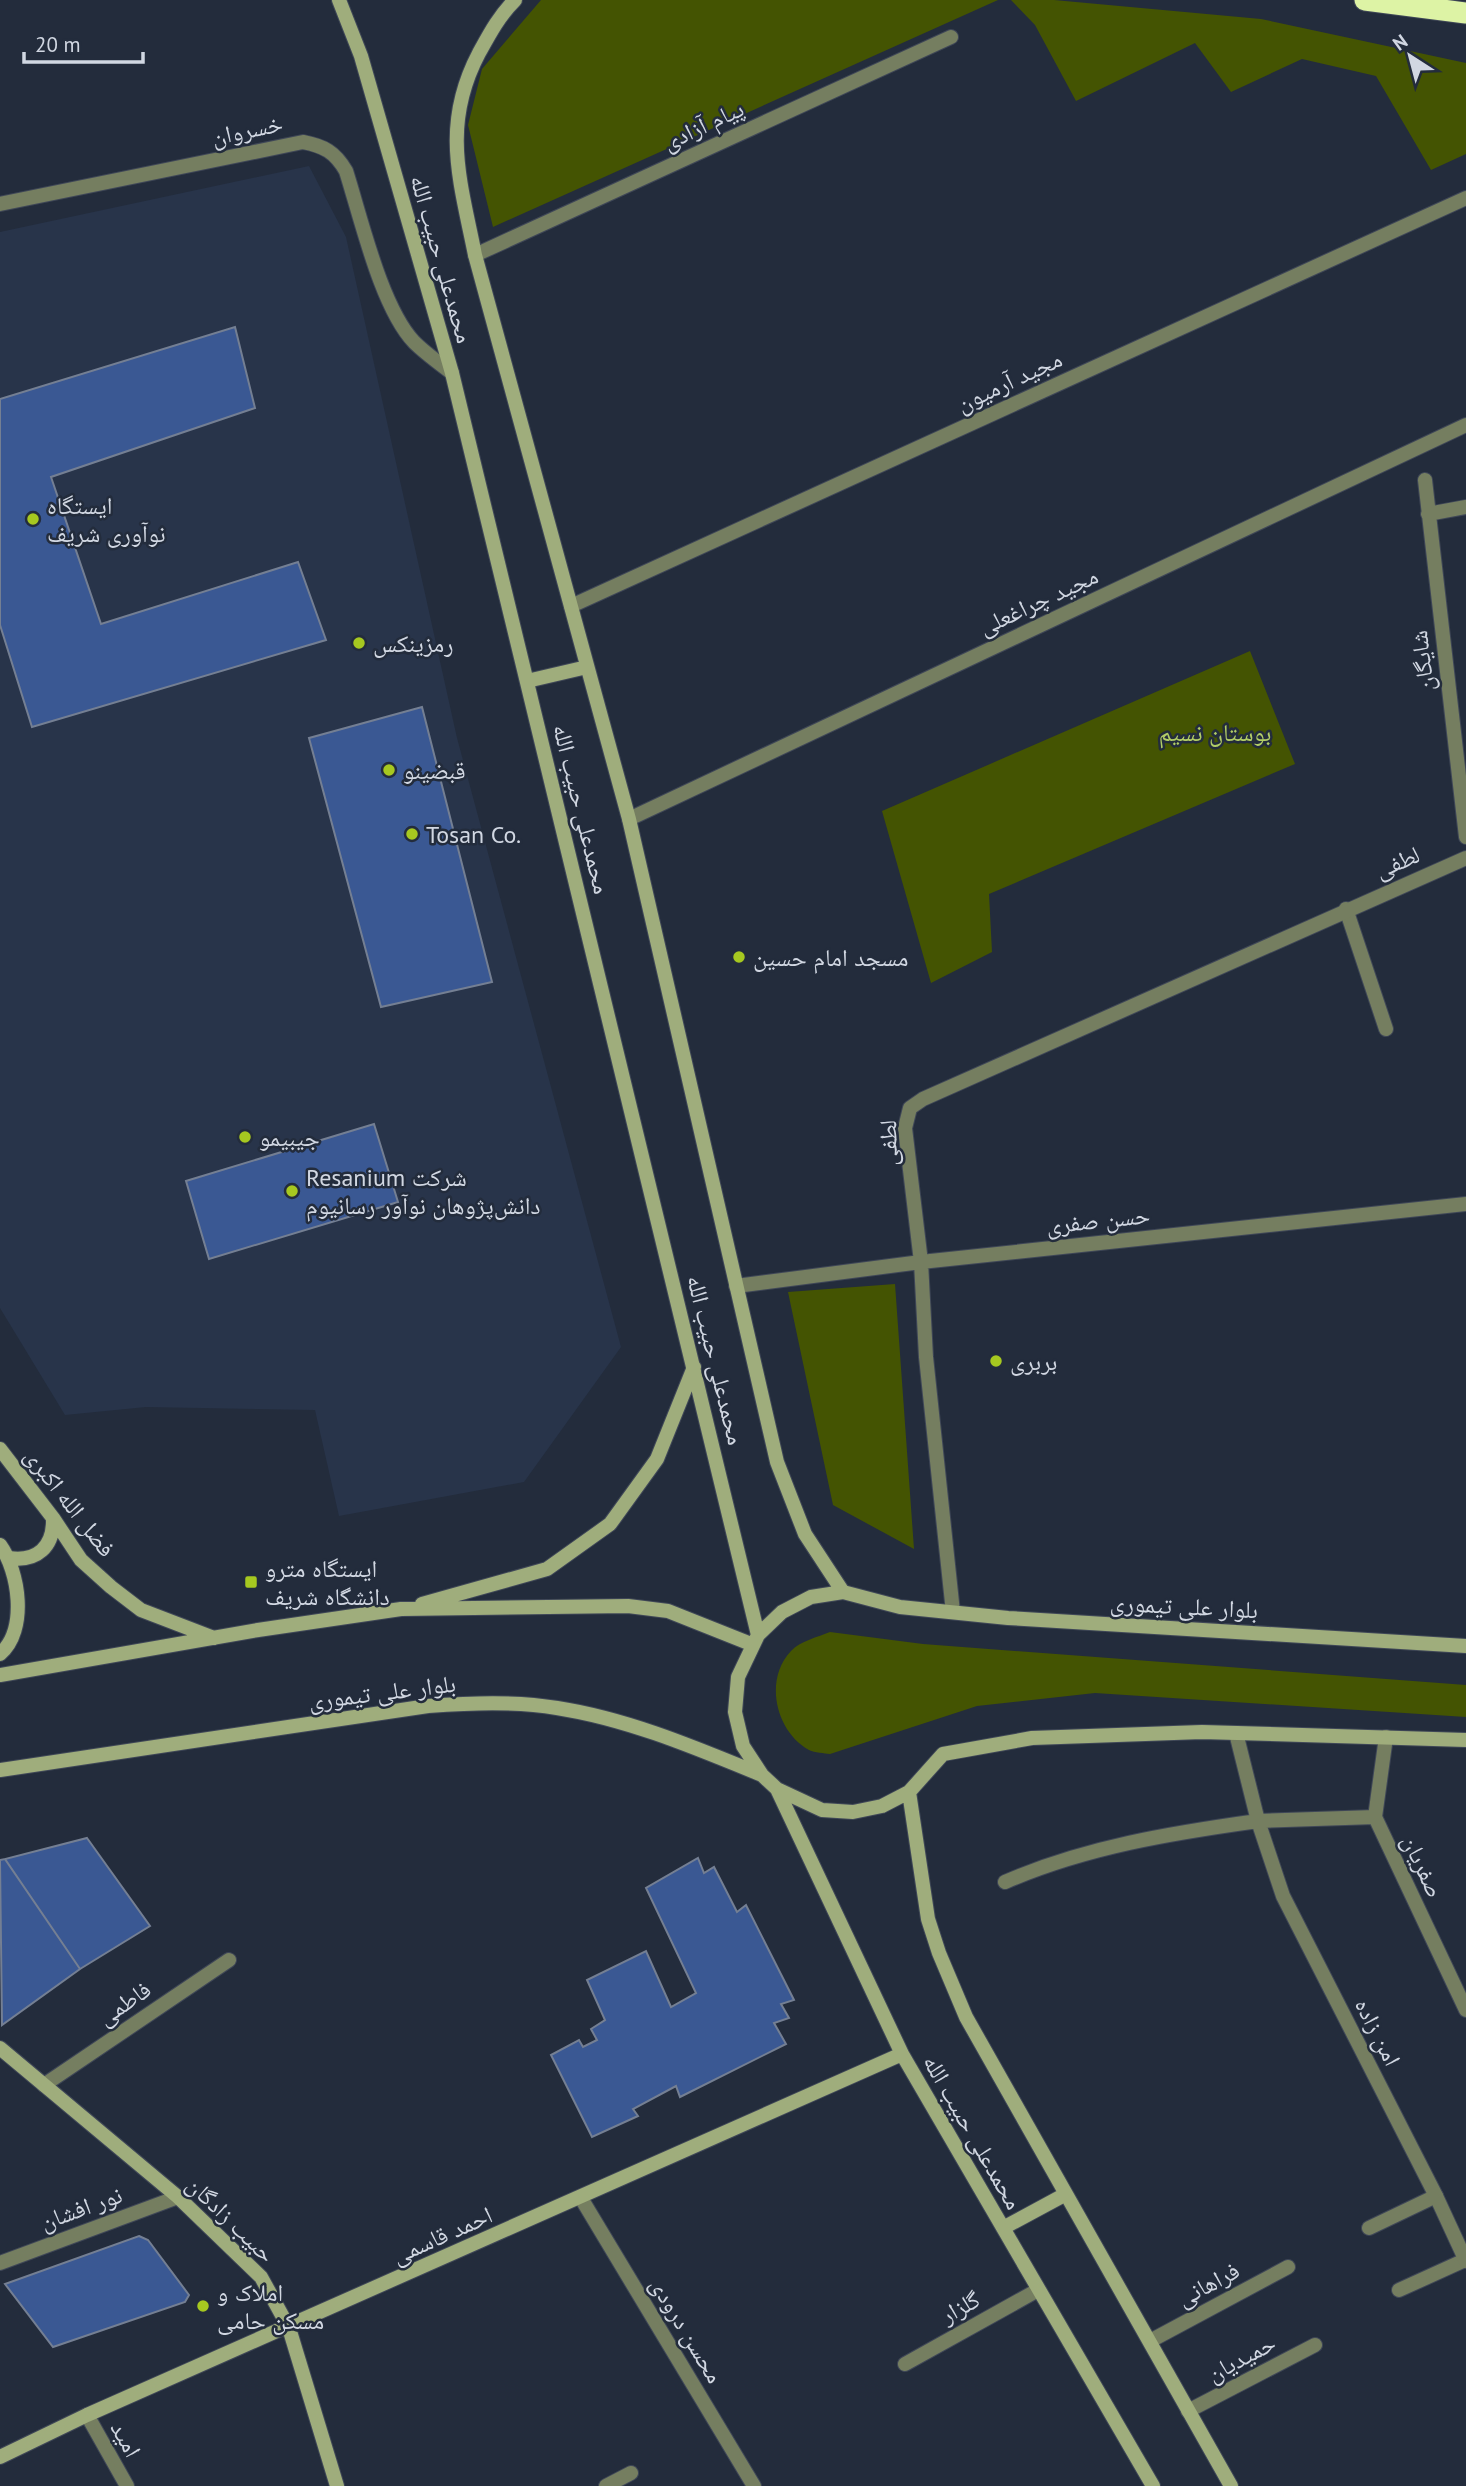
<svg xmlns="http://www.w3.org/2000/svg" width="1466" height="2486" viewBox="0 0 1466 2486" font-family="'PT Sans','Noto Naskh Arabic',sans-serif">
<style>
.built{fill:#28344a}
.green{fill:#445402}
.building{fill:#3a5893;stroke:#747f93;stroke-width:2}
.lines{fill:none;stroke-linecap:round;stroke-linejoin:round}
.lane-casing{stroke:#3f4757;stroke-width:16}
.street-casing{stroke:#3f4757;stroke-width:16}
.secondary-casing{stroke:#3f4757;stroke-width:16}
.highway-casing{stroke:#3f4757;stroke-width:23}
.lane{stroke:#757e60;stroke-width:14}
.street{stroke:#757e60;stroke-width:14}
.secondary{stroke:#9fad7c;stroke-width:14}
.highway{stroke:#ddf3a5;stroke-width:21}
.poi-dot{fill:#a6c820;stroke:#232c3c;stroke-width:2.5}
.labels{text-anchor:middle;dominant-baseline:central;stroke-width:5;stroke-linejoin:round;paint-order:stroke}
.street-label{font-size:24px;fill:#d1d7e2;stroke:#232c3c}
.poi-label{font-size:24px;fill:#d1d7e2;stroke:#232c3c;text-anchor:start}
.park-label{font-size:24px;fill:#b2cd66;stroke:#232c3c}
</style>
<rect width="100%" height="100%" fill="#232c3c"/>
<path class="built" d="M309,166L346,237L457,738L621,1347L524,1482L339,1516L315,1410L146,1407L65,1415L0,1308V232Z"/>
<path class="green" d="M541,0H998L493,227L468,125L482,69Z
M1011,0H1054L1261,19L1466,63V154L1431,170L1376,76L1302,59L1231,92L1195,43L1076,101L1035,25Z
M1250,651L1295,764L989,894L992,952L931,983L882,811Z
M895,1284L914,1549L833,1505L788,1292Z
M830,1632L923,1644L1466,1685V1717L1095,1693L977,1706L830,1754C824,1753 815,1753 809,1750C775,1731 764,1679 791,1651C800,1641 818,1637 830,1632Z"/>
<path class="building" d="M235,327L255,408L51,477L101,624L298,562L326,640L32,727L0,625V399Z
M422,707L492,982L381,1007L309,738Z
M374,1124L398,1202L209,1259L186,1181Z
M87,1838L150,1926L80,1969L5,1859Z
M698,1858L704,1873L714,1867L737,1912L746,1905L794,2000L781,2004L789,2018L774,2023L786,2044L680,2097L676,2086L633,2109L638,2116L592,2137L551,2055L579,2040L583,2047L597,2040L591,2029L605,2020L587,1980L646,1951L671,2007L696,1993L646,1888Z
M5,1859L80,1969L2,2025L0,1860Z
M139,2236L148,2240L189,2295L185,2302L53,2347L5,2284Z"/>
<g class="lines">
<g class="lane-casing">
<path id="lane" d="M1346,909L1386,1029
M1369,2228L1436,2196
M1399,2290L1465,2260
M1150,2341L1288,2267
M1188,2411L1315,2345"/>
</g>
<g class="street-casing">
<path id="street" d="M0,204L303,142C324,146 335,152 346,171C361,218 381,307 414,342C425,353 439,363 452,373
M475,255L951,37
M1425,480L1466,837
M1428,514L1466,507
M571,606L1466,198
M629,819L1466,425
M736,1286L921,1262L1466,1204
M953,1612L926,1357L921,1262L905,1128L910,1108L923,1099L1466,858
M1236,1733L1258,1821L1375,1817L1386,1737
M1375,1817L1466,2010
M1005,1882C1085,1847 1172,1833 1258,1821L1283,1896L1436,2196L1466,2261
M44,2085L229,1960
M581,2198L754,2486
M0,2263L178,2197
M905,2364L1038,2290
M87,2415L127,2486
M606,2486L631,2473"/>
</g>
<g class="secondary-casing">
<path id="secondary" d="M339,0L361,56L452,373L758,1635
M515,0C499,16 490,33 479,53C441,125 460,180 475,255L629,819L777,1462L805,1534L843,1592
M527,681L587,667
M0,1449L53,1518L81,1560L111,1587L141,1610L214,1638
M0,1545C19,1571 28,1630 0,1654
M9,1558C37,1562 54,1547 53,1518
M422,1604L547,1569L610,1524L657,1459L694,1367
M1466,1646L1008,1618L900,1607L843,1592L811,1597L782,1612L758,1635L738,1677L735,1712L743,1746L762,1775L777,1789L822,1810L853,1812L882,1806L909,1792L943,1754L1032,1738L1202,1732L1466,1740
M0,1675L258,1630L401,1609L628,1606L668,1611L751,1644
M0,1770L428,1706C470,1703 515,1701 557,1708C628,1719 696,1748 762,1775
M777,1789L902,2054L1153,2486
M909,1792L928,1919L939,1953L966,2017L1231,2486
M0,2048L178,2197L261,2277L289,2328L337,2486
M1003,2228L1066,2194
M0,2457L87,2415L902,2054"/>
</g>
<g class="highway-casing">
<path id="highway" d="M1365,0L1466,13"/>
</g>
<use href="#lane" class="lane"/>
<use href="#street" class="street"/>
<use href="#secondary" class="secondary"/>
<use href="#highway" class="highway"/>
</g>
<g class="poi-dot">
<circle cx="33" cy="519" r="7"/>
<circle cx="359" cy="643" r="7"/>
<circle cx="389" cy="770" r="7"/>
<circle cx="412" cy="834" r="7"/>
<circle cx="739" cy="957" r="7"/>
<circle cx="245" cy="1137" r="7"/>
<circle cx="292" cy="1191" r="7"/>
<circle cx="996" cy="1361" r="7"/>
<rect x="244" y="1575" width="14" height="14" rx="3.5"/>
<circle cx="203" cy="2306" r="7"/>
</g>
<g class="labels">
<g class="street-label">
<text transform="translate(703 125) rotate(-25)">پیام آزادی</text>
<text transform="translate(247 130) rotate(-12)">خسروان</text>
<text transform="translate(442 259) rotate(74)">محمدعلی حبیب الله</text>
<text transform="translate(1009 381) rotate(-25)">مجید آرمیون</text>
<text transform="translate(1038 601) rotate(-25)">مجید چراغعلی</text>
<text transform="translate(1422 661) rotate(-97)">شایگان</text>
<text transform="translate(582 809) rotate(76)">محمدعلی حبیب الله</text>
<text transform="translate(1397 862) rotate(-23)">لطفی</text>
<text transform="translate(888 1143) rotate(-91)">لطفی</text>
<text transform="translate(1098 1220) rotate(-6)">حسن صفری</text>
<text transform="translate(716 1360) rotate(76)">محمدعلی حبیب الله</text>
<text transform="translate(70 1502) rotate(52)">فضل الله اکبری</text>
<text transform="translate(1184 1606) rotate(3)">بلوار علی تیموری</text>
<text transform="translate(382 1692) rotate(-7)">بلوار علی تیموری</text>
<text transform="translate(1423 1866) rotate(65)">صفریان</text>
<text transform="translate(124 2003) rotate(-34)">فاطمی</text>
<text transform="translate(1378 2032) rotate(63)">امن زاده</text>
<text transform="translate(973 2132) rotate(60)">محمدعلی حبیب الله</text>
<text transform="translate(81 2208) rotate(-20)">نور افشان</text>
<text transform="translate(231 2219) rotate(44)">حبیب زادگان</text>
<text transform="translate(442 2235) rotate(-24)">احمد قاسمی</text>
<text transform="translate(1208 2284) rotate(-28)">فراهانی</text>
<text transform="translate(960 2307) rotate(-29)">گلزار</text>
<text transform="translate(687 2330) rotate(59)">محسن درودی</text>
<text transform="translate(1241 2358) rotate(-28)">حمیدیان</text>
<text transform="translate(126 2439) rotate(61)">امید</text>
</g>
<g class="poi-label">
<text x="47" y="505">ایستگاه<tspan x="47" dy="28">نوآوری شریف</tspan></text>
<text x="373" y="643">رمزینکس</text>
<text x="403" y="770">قبضینو</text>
<text x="426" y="834">Tosan Co.</text>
<text x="753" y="957">مسجد امام حسین</text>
<text x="259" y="1137">جیبیمو</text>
<text x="306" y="1177">Resanium شرکت<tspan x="306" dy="28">دانش‌پژوهان نوآور رسانیوم</tspan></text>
<text x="1010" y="1361">بربری</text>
<text x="265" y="1568">ایستگاه مترو<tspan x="265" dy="28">دانشگاه شریف</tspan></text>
<text x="217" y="2292">املاک و<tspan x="217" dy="28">مسکن حامی</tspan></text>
</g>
<g class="park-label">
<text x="1215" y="732">بوستان نسیم</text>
</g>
</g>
<g transform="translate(1410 56) rotate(324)" stroke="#232c3c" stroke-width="5" paint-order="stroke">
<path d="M0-5L12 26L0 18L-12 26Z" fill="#d1d7e2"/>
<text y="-10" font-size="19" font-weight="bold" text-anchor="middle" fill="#d1d7e2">N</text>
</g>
<path d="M24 52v10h119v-10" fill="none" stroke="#d1d7e2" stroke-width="3.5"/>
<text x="35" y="52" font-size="21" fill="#d1d7e2" stroke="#232c3c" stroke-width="5" paint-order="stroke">20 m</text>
</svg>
